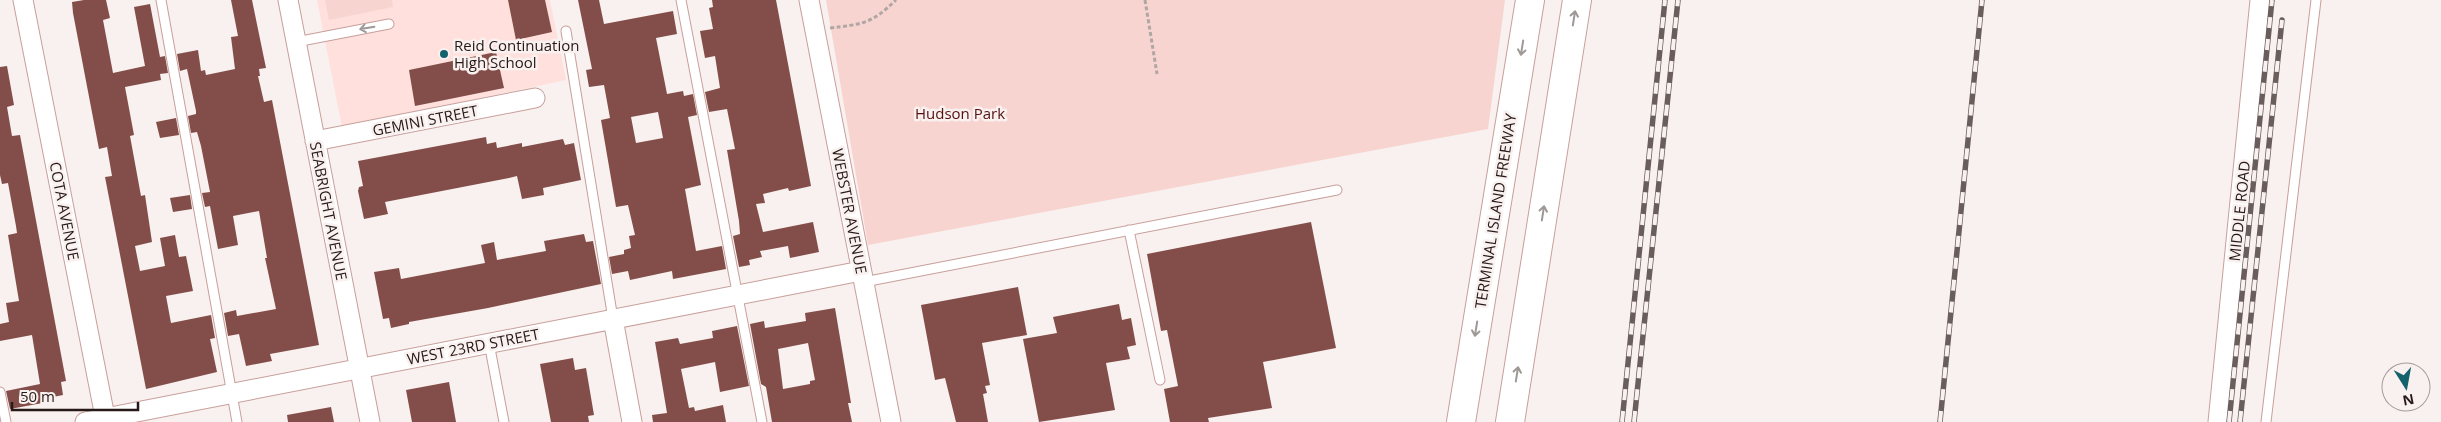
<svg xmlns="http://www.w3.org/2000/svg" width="2441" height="422" viewBox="0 0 2441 422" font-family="'Open Sans',sans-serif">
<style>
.built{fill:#ffe0dc}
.green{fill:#f7d4d0}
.building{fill:#834e49;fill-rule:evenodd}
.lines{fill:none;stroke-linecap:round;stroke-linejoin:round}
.lane-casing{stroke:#c79f9b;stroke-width:11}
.street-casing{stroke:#c79f9b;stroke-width:21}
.highway-casing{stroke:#c79f9b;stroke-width:30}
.path{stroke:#b0a6a4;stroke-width:3;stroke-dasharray:4 2.5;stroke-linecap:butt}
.lane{stroke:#fff;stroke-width:9}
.street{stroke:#fff;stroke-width:19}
.highway{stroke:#fff;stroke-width:28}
.rail-casing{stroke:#6a5e5c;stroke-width:5.5}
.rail{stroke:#f9f1ef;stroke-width:4;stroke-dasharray:11;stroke-linecap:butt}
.oneway{stroke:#9e9897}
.poi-dot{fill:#14626b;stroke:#f9f1ef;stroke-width:2}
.labels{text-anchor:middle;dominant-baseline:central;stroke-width:5;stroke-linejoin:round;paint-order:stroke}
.poi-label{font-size:15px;fill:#271917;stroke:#f9f1ef;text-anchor:start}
.park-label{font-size:15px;fill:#560f0f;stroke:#f9f1ef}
.street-label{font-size:15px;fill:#271917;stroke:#f9f1ef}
</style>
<rect width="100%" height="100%" fill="#f9f1ef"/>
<path class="built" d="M317,0H550L566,80L342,127Z"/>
<path class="green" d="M325,0H392L393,7L329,20Z
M826,0H1505L1488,129L868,245Z"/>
<path class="building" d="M84,0H106L110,18L103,20L113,73L145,66L134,7L150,4L160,57L165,56L168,73L160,74L161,80L125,87L134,135L130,136L141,196L145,195L152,242L135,246L140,271L165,266L160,238L175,235L179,257L186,256L193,291L166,296L171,323L211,315L215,338L210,339L217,372L146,389L105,177L112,176L107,147L99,149L73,13L72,2Z
M231,0H252L266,68L259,69L260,76H258L264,102L272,100L319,345L270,354L272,361L246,366L239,334L228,336L224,313L236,310L237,316L276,309L265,258H267L259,211L233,216L238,245L218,249L210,206L205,207L202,193L210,192L201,146L197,132L191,133L188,116L196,114V111L187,69L180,71L177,54L198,50L201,71L205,70L206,75L235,69L231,37L238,36Z
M508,0H545L552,32L516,40Z
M578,0H599L604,24L673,11L677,34L656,38L667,94L683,91L684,96L693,94L697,115L688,117L701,185L685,189L696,251L722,246L726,269L673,279L672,271L630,280L628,271L612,274L609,257L624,254V250L631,248L629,236L635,235L628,205L616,207L601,120L610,118L604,85L589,87L586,70L592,69ZM658,112L663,138L636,143L631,117Z
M712,0H776L811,186L789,191L788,188L763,194L765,203L756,204L763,232L813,222L819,252L790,258L788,246L760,251L762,257L749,260L750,265L739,267L733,236L740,234L739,221L727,150L735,149L727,109L709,112L705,92L720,88L715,56L705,58L700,31L713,29L709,8L713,7Z
M496,52L504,88L415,106L409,70Z
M7,66L14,105L7,107L12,136L20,135L66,381L61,382L63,395L53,397L47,400L48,402L10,409L6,391L40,384L32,335L0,341V324L9,322L6,303L19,301L8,235L17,233L16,226L8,183L2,184L0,175V67Z
M176,118L179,135L160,138L156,122Z
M486,137L487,144L496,142L497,148L522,143V147L563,139L565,145L574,143L581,180L543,188L544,195L522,199L517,176L509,178L385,202L388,214L364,219L358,191L359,187L363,186L358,161Z
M190,195L192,209L173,212L170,198Z
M1311,222L1336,348L1263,362L1272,408L1208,418L1209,422H1170L1164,389L1178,386L1167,330L1161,331L1147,254Z
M584,234L586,242L593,241L601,284L488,308L409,322V324L391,328L389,318L383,319L374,272L399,268L401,279L485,263L481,245L494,242L497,260L546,251L544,241Z
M1018,287L1027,335L982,343L990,385L985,386L987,393L983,394L988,422H956L945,378L935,380L921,305Z
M1119,304L1122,320L1131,318L1136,345L1127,347L1130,359L1106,363L1115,410L1039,422L1023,339L1057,333L1053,317Z
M835,308L851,403H848L852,422H772L766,387L761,384L750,324L764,321L765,328L806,321L805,313ZM808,343L815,380L810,381V384L783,389L778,349Z
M737,326L749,386L720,392L715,362L681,369L689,408L694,407L695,411L723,405L726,422H653L652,415L667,413L655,342L678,338L680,344L713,338L712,331Z
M573,358L575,370L586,368L594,415L588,416L589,422H551L540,364Z
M449,382L456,422H412L406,390Z
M331,407L334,422H288L287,415Z"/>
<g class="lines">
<g class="lane-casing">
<path id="lane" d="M161,0L237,422
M681,0L762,422
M566,31L613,319
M296,42L389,24
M1129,230L1160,380
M864,282L1337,190
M489,343L504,422
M0,392L6,422
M2266,422L2316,0"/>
</g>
<g class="street-casing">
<path id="street" d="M23,0L106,422
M288,0L370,422
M809,0L891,422
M315,141L535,98
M613,319L632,422
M85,422L861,271
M2218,422L2260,0"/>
</g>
<g class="highway-casing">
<path id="highway" d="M1461,422L1530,0
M1510,422L1577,0"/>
</g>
<path class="path" d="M1145,0L1157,74
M830,28C863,24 871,24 896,0"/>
<use href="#lane" class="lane"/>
<use href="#street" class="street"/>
<use href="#highway" class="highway"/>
<g class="rail-casing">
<path id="rail" d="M1622,422L1665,0
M1634,422L1678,0
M1940,422L1982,0
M2229,422L2272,0
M2240,422L2282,20"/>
</g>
<use href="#rail" class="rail"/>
</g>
<defs><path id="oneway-shaft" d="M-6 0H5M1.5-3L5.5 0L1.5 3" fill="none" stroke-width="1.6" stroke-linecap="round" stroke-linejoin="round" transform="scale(1.25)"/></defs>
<g class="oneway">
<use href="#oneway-shaft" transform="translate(1574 18) rotate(-81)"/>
<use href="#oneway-shaft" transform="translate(367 28) rotate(170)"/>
<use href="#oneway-shaft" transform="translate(1522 48) rotate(99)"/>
<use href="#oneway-shaft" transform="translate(1543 213) rotate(-81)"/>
<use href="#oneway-shaft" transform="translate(1476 329) rotate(99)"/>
<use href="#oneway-shaft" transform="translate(1517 374) rotate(-81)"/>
</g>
<circle class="poi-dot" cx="444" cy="54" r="5"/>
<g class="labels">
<g class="poi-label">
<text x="454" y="45">Reid Continuation<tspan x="454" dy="17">High School</tspan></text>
</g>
<g class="park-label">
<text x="960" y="113">Hudson Park</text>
</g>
<g class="street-label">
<text transform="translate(425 120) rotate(-11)">GEMINI STREET</text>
<text transform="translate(65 211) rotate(79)">COTA AVENUE</text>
<text transform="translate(329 211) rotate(79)">SEABRIGHT AVENUE</text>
<text transform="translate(850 211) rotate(79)">WEBSTER AVENUE</text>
<text transform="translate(1495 211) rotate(-81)">TERMINAL ISLAND FREEWAY</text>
<text transform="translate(2239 211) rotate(-84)">MIDDLE ROAD</text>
<text transform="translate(473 346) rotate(-11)">WEST 23RD STREET</text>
</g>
</g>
<g transform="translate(2406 387) rotate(169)"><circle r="24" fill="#f9f1ef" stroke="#a59b99"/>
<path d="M0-4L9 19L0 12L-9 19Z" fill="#14626b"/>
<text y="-8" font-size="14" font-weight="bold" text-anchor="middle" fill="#271917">N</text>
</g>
<path d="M12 402v8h126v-8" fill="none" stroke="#271917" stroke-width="2.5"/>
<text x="20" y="402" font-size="15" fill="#271917" stroke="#f9f1ef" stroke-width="4" paint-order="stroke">50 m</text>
</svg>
